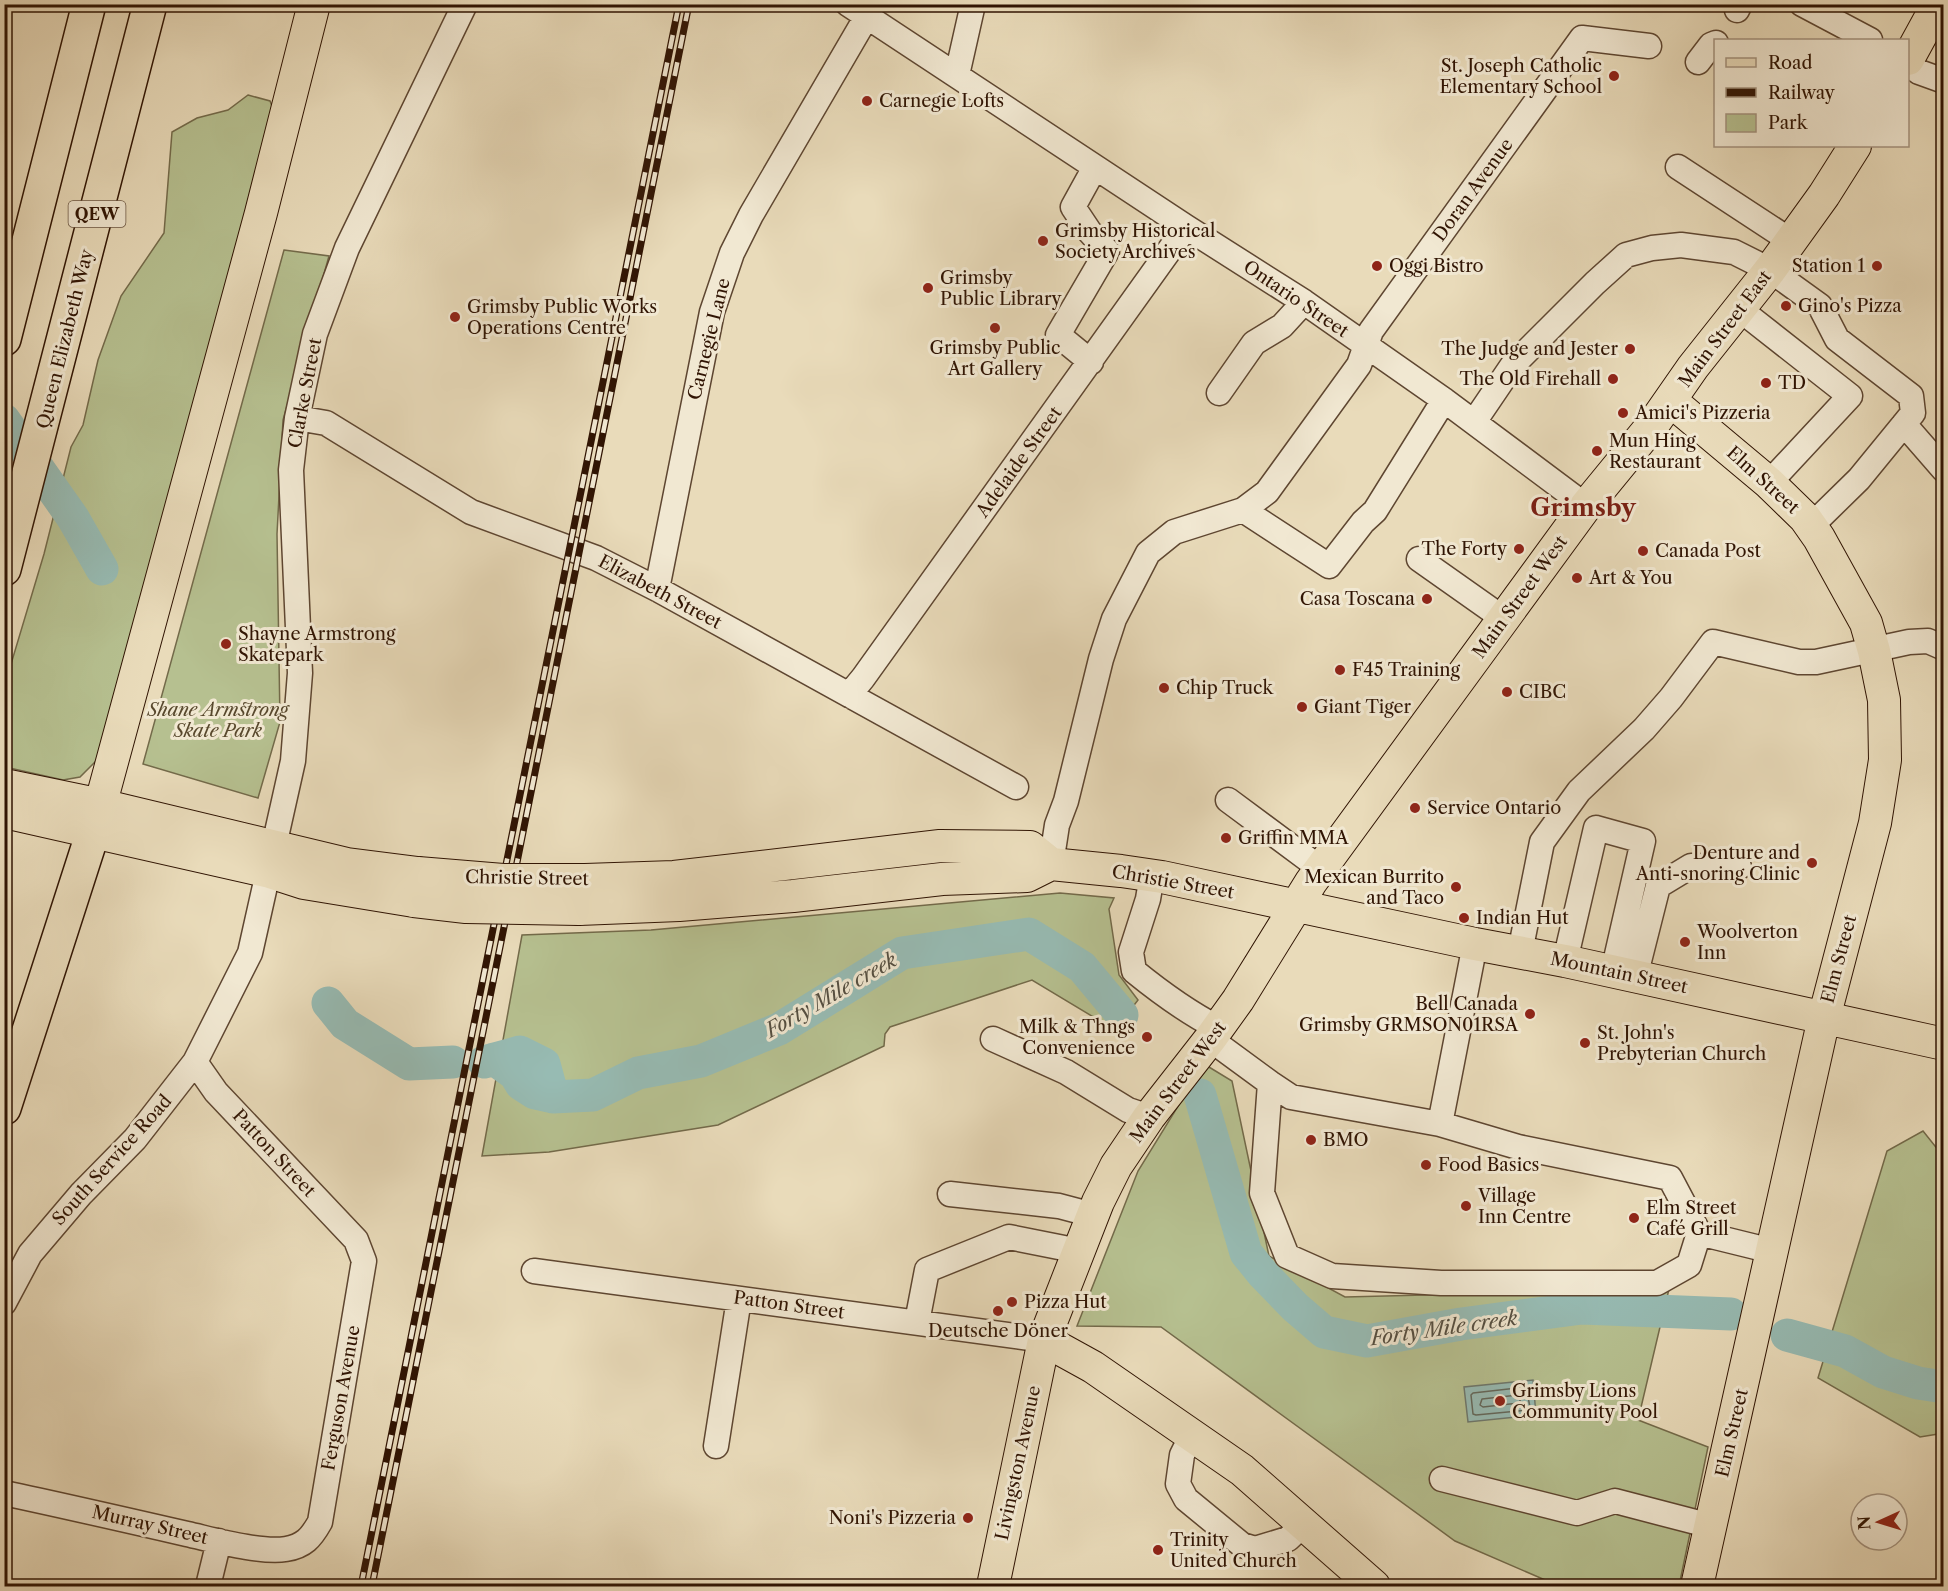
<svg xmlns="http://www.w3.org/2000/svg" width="1948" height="1591" viewBox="0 0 1948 1591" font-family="'Libre Caslon Text',serif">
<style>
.green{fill:#b6c090;stroke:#736a4a;stroke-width:1.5}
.water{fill:#97bbb3;stroke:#6e786d;stroke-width:1.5}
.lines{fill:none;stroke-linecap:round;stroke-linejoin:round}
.shore{stroke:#64685b;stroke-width:1.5}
.river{stroke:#97bbb3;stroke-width:33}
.minor-casing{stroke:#5e4631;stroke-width:27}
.major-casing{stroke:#301403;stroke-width:34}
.highway-casing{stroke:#301403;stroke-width:36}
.minor{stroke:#f1e8d2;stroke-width:24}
.major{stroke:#e9dbba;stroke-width:32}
.highway{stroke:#e9dbba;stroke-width:33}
.rail-casing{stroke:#301403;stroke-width:7}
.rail{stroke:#f1e8d2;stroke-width:4.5;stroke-dasharray:14;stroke-linecap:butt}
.major-bridge-casing{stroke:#301403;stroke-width:34;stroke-linecap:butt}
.major-bridge{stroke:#e9dbba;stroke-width:32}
.poi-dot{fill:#8f2418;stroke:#f1e8d2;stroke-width:2}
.labels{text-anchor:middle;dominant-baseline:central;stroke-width:6;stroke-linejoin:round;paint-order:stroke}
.shield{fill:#f1e8d2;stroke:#6a5441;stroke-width:1.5}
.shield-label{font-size:16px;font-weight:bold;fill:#301403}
.poi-label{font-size:18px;fill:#301403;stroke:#f1e8d2;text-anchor:start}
.street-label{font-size:18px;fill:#301403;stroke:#f1e8d2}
.park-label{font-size:18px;font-style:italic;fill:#58482d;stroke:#f1e8d2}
.water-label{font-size:20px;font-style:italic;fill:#544e41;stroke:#f1e8d2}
.district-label{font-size:24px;font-weight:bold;fill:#7a1f14;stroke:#f1e8d2}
</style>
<rect width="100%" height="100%" fill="#e9dbba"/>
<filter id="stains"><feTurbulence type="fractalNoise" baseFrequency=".00333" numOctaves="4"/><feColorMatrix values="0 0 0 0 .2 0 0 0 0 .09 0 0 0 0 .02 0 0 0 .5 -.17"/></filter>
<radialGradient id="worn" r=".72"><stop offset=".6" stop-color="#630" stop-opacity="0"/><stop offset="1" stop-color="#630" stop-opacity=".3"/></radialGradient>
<path class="green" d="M248,95L270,101L274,111L99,758L80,777L63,780L5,767V684L44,554L71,447L83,425L98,360L121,296L164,233L172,132L197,118L228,110Z
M284,250L329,256L283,420L277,534L280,722L258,798L143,764Z
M1060,893L1114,898L1109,909L1119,975L1138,1000L1115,1030L1032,980L890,1027L885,1034L884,1046L718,1125L549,1152L482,1156L522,935L651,930Z
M1204,1064L1232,1081L1269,1256L1345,1297L1669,1289L1638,1420L1708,1447L1679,1586H1559L1455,1541L1161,1327L1077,1326L1138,1171Z
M1923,1131L1943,1156L1944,1433L1920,1437L1818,1378L1887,1151Z"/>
<path class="water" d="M1533,1380L1536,1415L1468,1422L1464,1387Z"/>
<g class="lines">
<path class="shore" d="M1526,1387L1530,1407L1528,1410L1476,1415L1473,1414L1471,1395L1473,1393Z
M1518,1395L1521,1398L1519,1403L1483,1407L1480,1405L1482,1399Z"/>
<path class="river" d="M4,420L73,518L102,569
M328,1003L345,1024L409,1064L453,1062
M494,1059L515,1074L521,1084L535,1093L553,1097
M484,1062L520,1052L544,1064L553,1097L593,1095L638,1073L701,1061L779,1029L902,953L1029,934L1082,967L1122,1015
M1200,1095L1246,1253L1263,1274L1295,1307L1324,1332L1367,1341L1461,1324L1582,1308L1731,1314
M1787,1335L1845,1351L1883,1372L1918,1383L1944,1387"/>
<g class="minor-casing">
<path id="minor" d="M848,4L1186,227L1304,302L1444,400L1586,506
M1802,4L1870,40
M1737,10L1740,4
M1698,62L1711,45L1716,43
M1908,64L1919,72L1944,81
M957,75L973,4
M1678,167L1791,241
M1738,308L1850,396L1769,483
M1091,362L1058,335L1107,251L1089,231L1073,207L1095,167
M1219,393L1254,343L1282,326L1304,302
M297,418L326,423L471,512L596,558L657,589L1016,787
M1474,422L1512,366L1595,283L1626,255L1652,248L1681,245L1734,252L1770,270L1820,306L1837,339L1911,396L1913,413L1859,479L1811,526
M1904,424L1944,470
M1243,510L1329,566L1363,522L1375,511L1444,400
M1419,559L1504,619
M657,589L712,312L732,253L751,215L867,16
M849,695L863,678L1186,227
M1228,800L1321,869
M1051,864L1057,825L1066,801L1101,659L1114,619L1148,553L1174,532L1243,510L1267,492L1359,365L1371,331L1582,38L1649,46
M1152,875L1148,899L1131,952L1134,971C1161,993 1187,1012 1218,1028
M1520,952L1542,842L1579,791L1644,729L1671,698L1713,642L1799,662H1816L1909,642L1928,641L1944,648
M1565,961L1596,828L1643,841L1613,972
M1635,977L1658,886L1691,866L1739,867
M993,1039L1066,1072L1128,1110L1149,1117
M1210,1039L1270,1083L1291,1097L1440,1124L1518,1147L1670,1178L1699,1233L1772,1251
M1270,1083L1262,1193L1287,1256L1332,1276L1441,1283H1657L1689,1265L1699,1233
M1440,1124L1475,944
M950,1194L1059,1206L1093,1215
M534,1271L1044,1340
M4,1303L30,1254L81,1194L135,1139L195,1062L250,953L293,761L300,673L291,470L297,418L315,334L347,248L465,4
M917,1322L927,1270L1009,1237L1079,1251
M1192,1435L1182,1455L1178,1484L1186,1499L1242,1545L1255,1549L1288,1539L1304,1524
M716,1446L739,1299
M1442,1479L1577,1513L1615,1501L1711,1526
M4,1493C65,1506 126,1520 187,1534C214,1540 260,1553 286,1549C304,1546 311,1538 320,1522L364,1261L356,1240L216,1092L195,1062
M208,1586L219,1541"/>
</g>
<g class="major-casing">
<path id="major" d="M1908,59L1938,4
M1671,401L1769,483L1805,518L1819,538L1866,623L1874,651L1884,700L1885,760L1875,823L1824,1018L1697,1586
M4,785L101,805L347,864L418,873
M4,812L270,872L304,883L414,901
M93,832L261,213L314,4
M585,880L674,877L940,846L1030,847L1051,864L1121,871L1162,877L1475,944L1565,961L1944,1044
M579,909L679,905L793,896L942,879L1027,876L1051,864
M1044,1340L1093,1367L1242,1470L1374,1586
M993,1586L1044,1340L1098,1202L1116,1166L1149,1117L1210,1039L1238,1000L1311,882L1586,506L1654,423L1693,367L1770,270L1824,195L1855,146"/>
</g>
<g class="highway-casing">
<path id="highway" d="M4,339L89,4
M4,569L150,4
M4,1108L93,832"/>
</g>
<use href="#minor" class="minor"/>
<use href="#major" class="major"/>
<use href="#highway" class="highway"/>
<g class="rail-casing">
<path id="rail" d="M361,1586L679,4
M372,1586L689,4"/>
</g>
<use href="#rail" class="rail"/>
<g class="major-bridge-casing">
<path id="major-bridge" d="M418,873L503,880H585
M414,901L466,907L579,909"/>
</g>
<use href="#major-bridge" class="major-bridge"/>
</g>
<g class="poi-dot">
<circle cx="1614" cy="76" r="6"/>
<circle cx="867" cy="101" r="6"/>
<circle cx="1043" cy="241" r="6"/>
<circle cx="1377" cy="266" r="6"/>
<circle cx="1877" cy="266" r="6"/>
<circle cx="928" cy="288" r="6"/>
<circle cx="1786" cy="306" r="6"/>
<circle cx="455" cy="317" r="6"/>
<circle cx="995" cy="328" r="6"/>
<circle cx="1630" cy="349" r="6"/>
<circle cx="1613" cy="379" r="6"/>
<circle cx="1766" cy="383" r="6"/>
<circle cx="1623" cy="413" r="6"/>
<circle cx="1597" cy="451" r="6"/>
<circle cx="1519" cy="549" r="6"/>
<circle cx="1643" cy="551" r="6"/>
<circle cx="1577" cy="578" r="6"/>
<circle cx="1427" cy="599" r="6"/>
<circle cx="226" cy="644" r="6"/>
<circle cx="1340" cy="670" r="6"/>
<circle cx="1164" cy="688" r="6"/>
<circle cx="1507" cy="692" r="6"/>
<circle cx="1302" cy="707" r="6"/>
<circle cx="1415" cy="808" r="6"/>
<circle cx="1226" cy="838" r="6"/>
<circle cx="1812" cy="863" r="6"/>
<circle cx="1456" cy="887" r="6"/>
<circle cx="1464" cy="918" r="6"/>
<circle cx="1685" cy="942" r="6"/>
<circle cx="1530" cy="1014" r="6"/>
<circle cx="1147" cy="1037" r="6"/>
<circle cx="1585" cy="1043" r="6"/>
<circle cx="1311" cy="1140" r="6"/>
<circle cx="1426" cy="1165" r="6"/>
<circle cx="1466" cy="1206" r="6"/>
<circle cx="1634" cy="1218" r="6"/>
<circle cx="1012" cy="1302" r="6"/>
<circle cx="998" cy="1311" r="6"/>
<circle cx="1500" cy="1401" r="6"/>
<circle cx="968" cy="1518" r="6"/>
<circle cx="1158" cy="1550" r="6"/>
</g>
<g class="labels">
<rect class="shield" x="68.5" y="201" width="57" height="26" rx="4.5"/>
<g class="shield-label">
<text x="97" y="214">QEW</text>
</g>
<g class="poi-label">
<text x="1602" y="66" text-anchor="end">St. Joseph Catholic<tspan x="1602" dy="21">Elementary School</tspan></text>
<text x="879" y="101">Carnegie Lofts</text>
<text x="1055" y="231">Grimsby Historical<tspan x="1055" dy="21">Society Archives</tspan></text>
<text x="1389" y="266">Oggi Bistro</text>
<text x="1865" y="266" text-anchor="end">Station 1</text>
<text x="940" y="278">Grimsby<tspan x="940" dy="21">Public Library</tspan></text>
<text x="1798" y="306">Gino's Pizza</text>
<text x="467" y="307">Grimsby Public Works<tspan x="467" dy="21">Operations Centre</tspan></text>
<text x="995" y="348" text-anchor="middle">Grimsby Public<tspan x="995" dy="21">Art Gallery</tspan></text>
<text x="1618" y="349" text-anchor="end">The Judge and Jester</text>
<text x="1601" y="379" text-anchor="end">The Old Firehall</text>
<text x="1778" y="383">TD</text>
<text x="1635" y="413">Amici's Pizzeria</text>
<text x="1609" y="441">Mun Hing<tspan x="1609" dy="21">Restaurant</tspan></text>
<text x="1507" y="549" text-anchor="end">The Forty</text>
<text x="1655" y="551">Canada Post</text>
<text x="1589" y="578">Art &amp; You</text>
<text x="1415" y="599" text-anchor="end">Casa Toscana</text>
<text x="238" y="634">Shayne Armstrong<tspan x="238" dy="21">Skatepark</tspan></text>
<text x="1352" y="670">F45 Training</text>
<text x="1176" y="688">Chip Truck</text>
<text x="1519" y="692">CIBC</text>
<text x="1314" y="707">Giant Tiger</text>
<text x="1427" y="808">Service Ontario</text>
<text x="1238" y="838">Griffin MMA</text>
<text x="1800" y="853" text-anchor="end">Denture and<tspan x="1800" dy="21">Anti-snoring Clinic</tspan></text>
<text x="1444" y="877" text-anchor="end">Mexican Burrito<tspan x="1444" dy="21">and Taco</tspan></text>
<text x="1476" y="918">Indian Hut</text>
<text x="1697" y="932">Woolverton<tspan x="1697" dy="21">Inn</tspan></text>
<text x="1518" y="1004" text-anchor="end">Bell Canada<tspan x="1518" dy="21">Grimsby GRMSON01RSA</tspan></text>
<text x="1135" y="1027" text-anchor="end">Milk &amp; Thngs<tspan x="1135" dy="21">Convenience</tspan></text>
<text x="1597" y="1033">St. John's<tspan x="1597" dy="21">Prebyterian Church</tspan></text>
<text x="1323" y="1140">BMO</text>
<text x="1438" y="1165">Food Basics</text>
<text x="1478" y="1196">Village<tspan x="1478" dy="21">Inn Centre</tspan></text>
<text x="1646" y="1208">Elm Street<tspan x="1646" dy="21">Café Grill</tspan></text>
<text x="1024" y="1302">Pizza Hut</text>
<text x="998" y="1331" text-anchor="middle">Deutsche Döner</text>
<text x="1512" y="1391">Grimsby Lions<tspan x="1512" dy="21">Community Pool</tspan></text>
<text x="956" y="1518" text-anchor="end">Noni's Pizzeria</text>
<text x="1170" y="1540">Trinity<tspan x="1170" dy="21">United Church</tspan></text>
</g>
<g class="street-label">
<text transform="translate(1473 190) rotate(-54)">Doran Avenue</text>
<text transform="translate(1296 299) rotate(34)">Ontario Street</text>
<text transform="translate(1725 329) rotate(-53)">Main Street East</text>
<text transform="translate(65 339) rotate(-76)">Queen Elizabeth Way</text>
<text transform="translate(709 339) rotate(-76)">Carnegie Lane</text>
<text transform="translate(305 393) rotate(-79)">Clarke Street</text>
<text transform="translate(1019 462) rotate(-54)">Adelaide Street</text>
<text transform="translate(1763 480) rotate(42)">Elm Street</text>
<text transform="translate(660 592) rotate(28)">Elizabeth Street</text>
<text transform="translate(1520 597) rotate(-54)">Main Street West</text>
<text transform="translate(527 878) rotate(1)">Christie Street</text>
<text transform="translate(1173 882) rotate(10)">Christie Street</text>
<text transform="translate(1839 959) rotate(-75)">Elm Street</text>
<text transform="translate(1619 973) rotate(12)">Mountain Street</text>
<text transform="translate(1178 1082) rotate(-53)">Main Street West</text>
<text transform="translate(274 1153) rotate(47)">Patton Street</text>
<text transform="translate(112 1160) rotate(-48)">South Service Road</text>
<text transform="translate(789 1305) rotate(8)">Patton Street</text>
<text transform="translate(341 1398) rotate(-80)">Ferguson Avenue</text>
<text transform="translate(1732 1433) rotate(-77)">Elm Street</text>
<text transform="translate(1018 1463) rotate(-78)">Livingston Avenue</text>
<text transform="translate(150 1525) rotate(13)">Murray Street</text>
</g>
<g class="park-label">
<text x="218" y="710">Shane Armstrong<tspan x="218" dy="21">Skate Park</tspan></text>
</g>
<g class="water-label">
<text transform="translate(831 995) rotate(-30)">Forty Mile creek</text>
<text transform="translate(1444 1328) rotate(-8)">Forty Mile creek</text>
</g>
<g class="district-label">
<text x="1583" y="507">Grimsby</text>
</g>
</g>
<rect width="1948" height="1591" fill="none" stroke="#e9dbba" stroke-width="24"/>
<rect x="6" y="6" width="1936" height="1579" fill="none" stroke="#301403" stroke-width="3"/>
<rect x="12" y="12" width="1924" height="1567" fill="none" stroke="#301403" stroke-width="1.5"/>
<rect x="1714" y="39" width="195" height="108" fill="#f1e8d2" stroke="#a4937f" stroke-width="1.5"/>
<rect x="1726" y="58" width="30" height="9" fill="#e9dbba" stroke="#a4937f" stroke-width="1.5"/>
<text x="1768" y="69" font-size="18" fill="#301403">Road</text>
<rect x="1726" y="88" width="30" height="9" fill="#301403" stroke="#a4937f" stroke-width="1.5"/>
<text x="1768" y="99" font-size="18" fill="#301403">Railway</text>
<rect x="1726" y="114" width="30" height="18" fill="#b6c090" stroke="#a4937f" stroke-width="1.5"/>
<text x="1768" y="129" font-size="18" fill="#301403">Park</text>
<g transform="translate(1879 1522) rotate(266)"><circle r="28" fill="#f1e8d2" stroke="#a4937f" stroke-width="1.5"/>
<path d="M0-4.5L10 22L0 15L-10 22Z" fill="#8f2418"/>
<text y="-9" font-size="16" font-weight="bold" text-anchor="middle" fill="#301403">N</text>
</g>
<rect width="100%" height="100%" filter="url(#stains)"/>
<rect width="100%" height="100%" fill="url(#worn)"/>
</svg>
